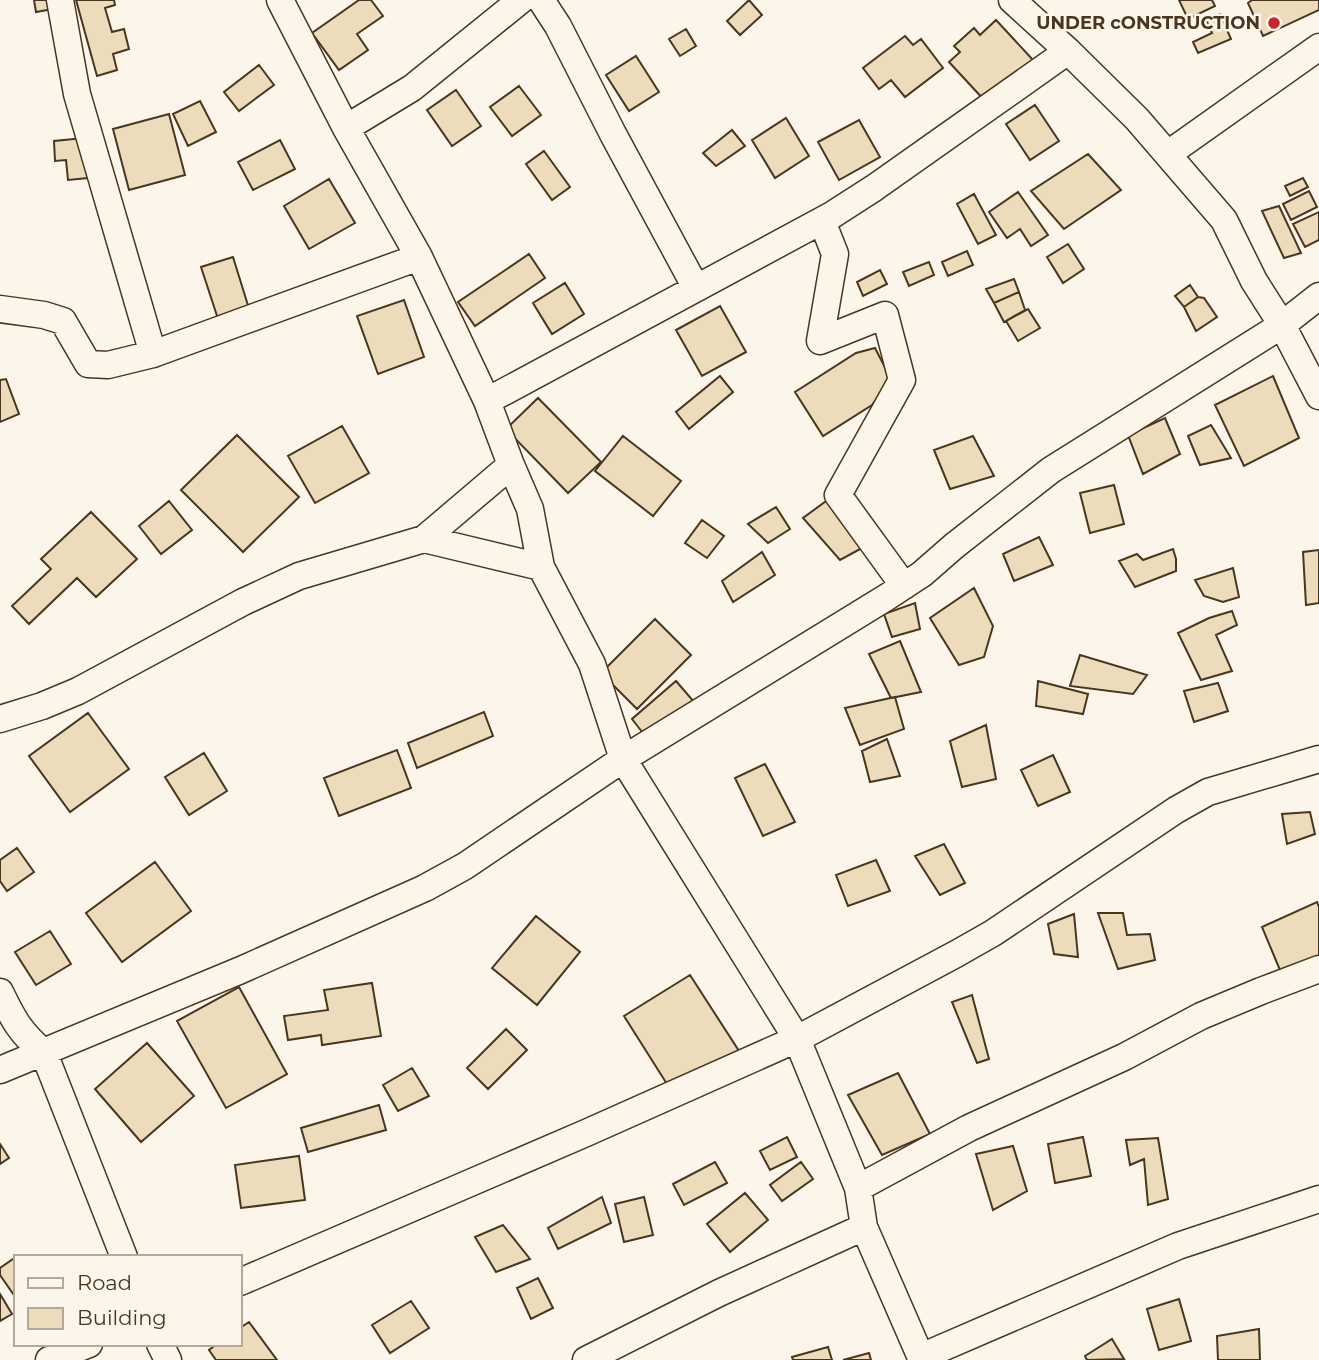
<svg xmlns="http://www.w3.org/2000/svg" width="1319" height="1360" viewBox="0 0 1319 1360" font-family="Montserrat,sans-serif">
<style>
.building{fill:#ecdcbc;stroke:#4a3520;stroke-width:2}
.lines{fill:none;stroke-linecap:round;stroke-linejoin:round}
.street-casing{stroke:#4a3520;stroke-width:29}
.street{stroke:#fbf6e9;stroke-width:26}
.poi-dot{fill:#c62828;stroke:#fbf6e9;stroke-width:2.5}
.labels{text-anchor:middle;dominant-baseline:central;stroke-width:5;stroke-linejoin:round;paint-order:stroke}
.poi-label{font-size:18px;font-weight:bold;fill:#4a3520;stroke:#fbf6e9;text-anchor:end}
</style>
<rect width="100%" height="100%" fill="#fbf6e9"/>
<path class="building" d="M34,0H51L53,9L36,12Z
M76,0H114L115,5L105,8L112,32L124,29L129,49L113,54L117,70L97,76Z
M359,0H371L383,16L357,34L368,50L339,70L312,33Z
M749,0L762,15L740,35L727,21Z
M1179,0H1212L1215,6L1188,19Z
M1252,0H1319V10L1263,36L1248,3Z
M1220,14L1231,39L1198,53L1193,42L1212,33L1206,20Z
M996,20L1033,60L986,102L949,62L960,52L954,46L974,28L980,35Z
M686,29L696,46L680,56L669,39Z
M905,36L913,45L921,39L943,68L905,97L891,80L879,89L863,68Z
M636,56L659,92L629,111L606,75Z
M259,65L274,85L239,111L224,92Z
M519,86L541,115L512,136L490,107Z
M456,90L481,126L452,146L427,110Z
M200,101L216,132L188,146L173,114Z
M1035,105L1059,141L1030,160L1006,124Z
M169,114L185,175L129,190L113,129Z
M786,118L809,156L775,178L752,140Z
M859,120L880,157L839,180L818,142Z
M732,130L745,146L716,166L703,153Z
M84,138L88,178L68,180L66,160L55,161L54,141Z
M280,140L295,169L253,190L238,162Z
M544,151L570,187L552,200L526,164Z
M1088,154L1121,190L1064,229L1031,191Z
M1303,178L1308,187L1290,196L1285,186Z
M329,179L355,223L309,249L284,206Z
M1309,191L1317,207L1291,220L1283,204Z
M1018,192L1048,235L1031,246L1020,229L1007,238L989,212Z
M974,194L996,235L978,244L957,204Z
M1279,206L1301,253L1284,258L1262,211Z
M1319,212V240L1305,247L1293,224Z
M1068,244L1084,269L1063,283L1047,257Z
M967,251L973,265L948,276L942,262Z
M529,254L545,278L475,326L458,302Z
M233,257L251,315L220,325L201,267Z
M929,262L934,275L909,286L903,272Z
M880,270L887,284L863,296L857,282Z
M1014,279L1019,292L994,303L986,289Z
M565,283L584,314L552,334L533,303Z
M1190,285L1198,297L1184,307L1175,296Z
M1019,292L1025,310L1004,322L994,303Z
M1198,297L1204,298L1217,317L1196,331L1184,307Z
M404,300L424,357L378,374L357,316Z
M720,306L746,352L702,376L676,330Z
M1028,309L1040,328L1018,341L1006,321Z
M875,348L891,379L872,405L823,436L795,392L856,353Z
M720,376L733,392L689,429L676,412Z
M1273,376L1299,438L1244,466L1215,405Z
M6,379L19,414L0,422V380Z
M538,398L601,462L568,493L506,429Z
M1165,418L1180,454L1143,474L1128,435Z
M1211,425L1231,458L1200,465L1188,436Z
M342,426L369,473L315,503L288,456Z
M237,435L299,497L243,552L181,490Z
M623,436L681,481L653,516L595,471Z
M973,436L994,476L950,489L934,450Z
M1114,485L1124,524L1090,533L1080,493Z
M833,496L862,548L840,560L803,518Z
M169,501L192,530L161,554L139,526Z
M776,507L790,529L768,543L748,524Z
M91,512L137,559L96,597L77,578L29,624L12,606L51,569L41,559Z
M702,520L724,536L707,558L685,543Z
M1039,537L1053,565L1014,581L1003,554Z
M1173,549L1176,559V571L1135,587L1119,561L1137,554L1143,560Z
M1319,550V603L1306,605L1303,552Z
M762,552L775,575L733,602L722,581Z
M1233,568L1239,597L1223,602L1204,596L1195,580Z
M974,588L993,626L984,657L959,665L930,618Z
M915,603L920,629L892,637L884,614Z
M1232,611L1237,625L1216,635L1232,671L1201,680L1178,633L1209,618Z
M655,619L691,655L637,709L601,673Z
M900,641L921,692L891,698L869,654Z
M1080,655L1147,675L1133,694L1070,686Z
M676,681L695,703L646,737L632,719Z
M1038,681L1088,694L1083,714L1036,706Z
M1218,683L1228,711L1194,722L1184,691Z
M895,697L904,729L860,745L845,708Z
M484,712L493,736L417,768L408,743Z
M88,713L129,769L70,812L29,756Z
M986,725L996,779L962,787L950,741Z
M887,739L900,776L870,782L862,751Z
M397,750L411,788L339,816L324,778Z
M204,753L227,791L189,815L165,777Z
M1053,755L1070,792L1038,806L1021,770Z
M765,764L795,822L763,836L735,778Z
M1310,812L1315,834L1287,844L1282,814Z
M944,844L965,883L940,895L915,856Z
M17,848L34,872L7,891L0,881V860Z
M876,860L890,891L848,906L836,875Z
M155,862L191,911L122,962L86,913Z
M1317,902L1319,907V962L1282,975L1262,927Z
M1098,913H1123L1127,935L1150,934L1155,960L1118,969Z
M1074,914L1078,957L1054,954L1048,924Z
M536,916L580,952L537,1005L492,968Z
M50,931L71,964L36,985L15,952Z
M690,975L739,1051L672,1092L624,1016Z
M372,983L381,1036L322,1045L321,1035L288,1040L284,1016L328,1010L324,990Z
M239,987L287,1074L226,1108L177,1021Z
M972,995L989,1059L977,1063L952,1002Z
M506,1029L527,1050L488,1089L467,1068Z
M147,1043L194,1096L141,1142L95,1089Z
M412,1068L429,1096L398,1111L383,1085Z
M898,1073L930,1134L882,1155L848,1095Z
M379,1105L386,1130L308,1152L301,1128Z
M787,1137L797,1157L770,1170L760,1151Z
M1083,1137L1091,1176L1055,1183L1048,1144Z
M1158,1138L1168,1199L1148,1205L1144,1159L1130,1165L1126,1140Z
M0,1144L9,1158L0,1164Z
M1013,1146L1027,1191L993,1210L976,1154Z
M299,1156L305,1200L241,1208L235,1165Z
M715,1162L727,1183L684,1205L673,1184Z
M801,1162L813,1179L782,1201L770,1185Z
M745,1193L768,1220L730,1252L707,1224Z
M602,1197L611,1223L558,1249L548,1228Z
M644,1197L653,1235L624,1242L615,1204Z
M503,1225L530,1259L496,1272L475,1237Z
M16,1257V1298L0,1275V1268Z
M538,1278L553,1308L531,1319L517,1288Z
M0,1294L12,1314L0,1321Z
M1179,1299L1191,1341L1159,1350L1147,1309Z
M411,1301L429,1328L390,1353L372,1325Z
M249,1322L277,1360H216L209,1350L217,1344H240V1328Z
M1259,1329L1260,1360H1218L1217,1336Z
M1112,1339L1124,1359L1087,1360L1085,1356Z
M828,1347L832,1360H793L792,1357Z
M869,1353L871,1360H843Z"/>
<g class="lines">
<g class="street-casing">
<path id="street" d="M60,0L77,94L153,354
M280,0L346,128L419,257L487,401L511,465L530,509L541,567L592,664L623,759L797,1039L858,1188L864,1227L922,1360
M541,0L558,26L613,134L696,288
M1012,0L1068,51L1137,119L1224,220L1254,281L1282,325L1319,396
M346,128L412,88L521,0
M1168,154L1319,47
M822,221L835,254L820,341L885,315L902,380L838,495L904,586
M0,309L44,315L63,321L88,364L108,365L153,354L419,257
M487,401L832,215L874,188L1068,51
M424,539L541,567
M0,719L42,706L78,691L243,602L299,576L424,539L511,465
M0,992C14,1021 20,1032 44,1053L124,1257
M0,1070L241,970L425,888L465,866L623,759L887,597L922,574L954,546L1051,470L1282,325L1319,296
M858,1188L969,1128L1124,1057L1201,1016L1261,991L1319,969
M240,1282L586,1133L797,1039L956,954L993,933L1176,810L1208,792L1319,759
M160,1344L168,1360
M921,1357L1178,1246L1319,1199
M49,1360L89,1344
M586,1360L719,1293L864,1227"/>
</g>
<use href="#street" class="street"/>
</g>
<circle class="poi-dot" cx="1274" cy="23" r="7"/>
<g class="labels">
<g class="poi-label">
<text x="1260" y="23">UNDER cONSTRUCTION</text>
</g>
</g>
<rect x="14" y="1255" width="228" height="91" fill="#fbf6e9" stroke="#b4a999" stroke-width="2"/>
<rect x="28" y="1278" width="35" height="10" fill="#fbf6e9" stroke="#b4a999" stroke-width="2"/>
<text x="77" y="1290" font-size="21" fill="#4a3520">Road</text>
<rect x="28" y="1308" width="35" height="21" fill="#ecdcbc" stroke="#b4a999" stroke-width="2"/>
<text x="77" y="1325" font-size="21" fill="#4a3520">Building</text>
</svg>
